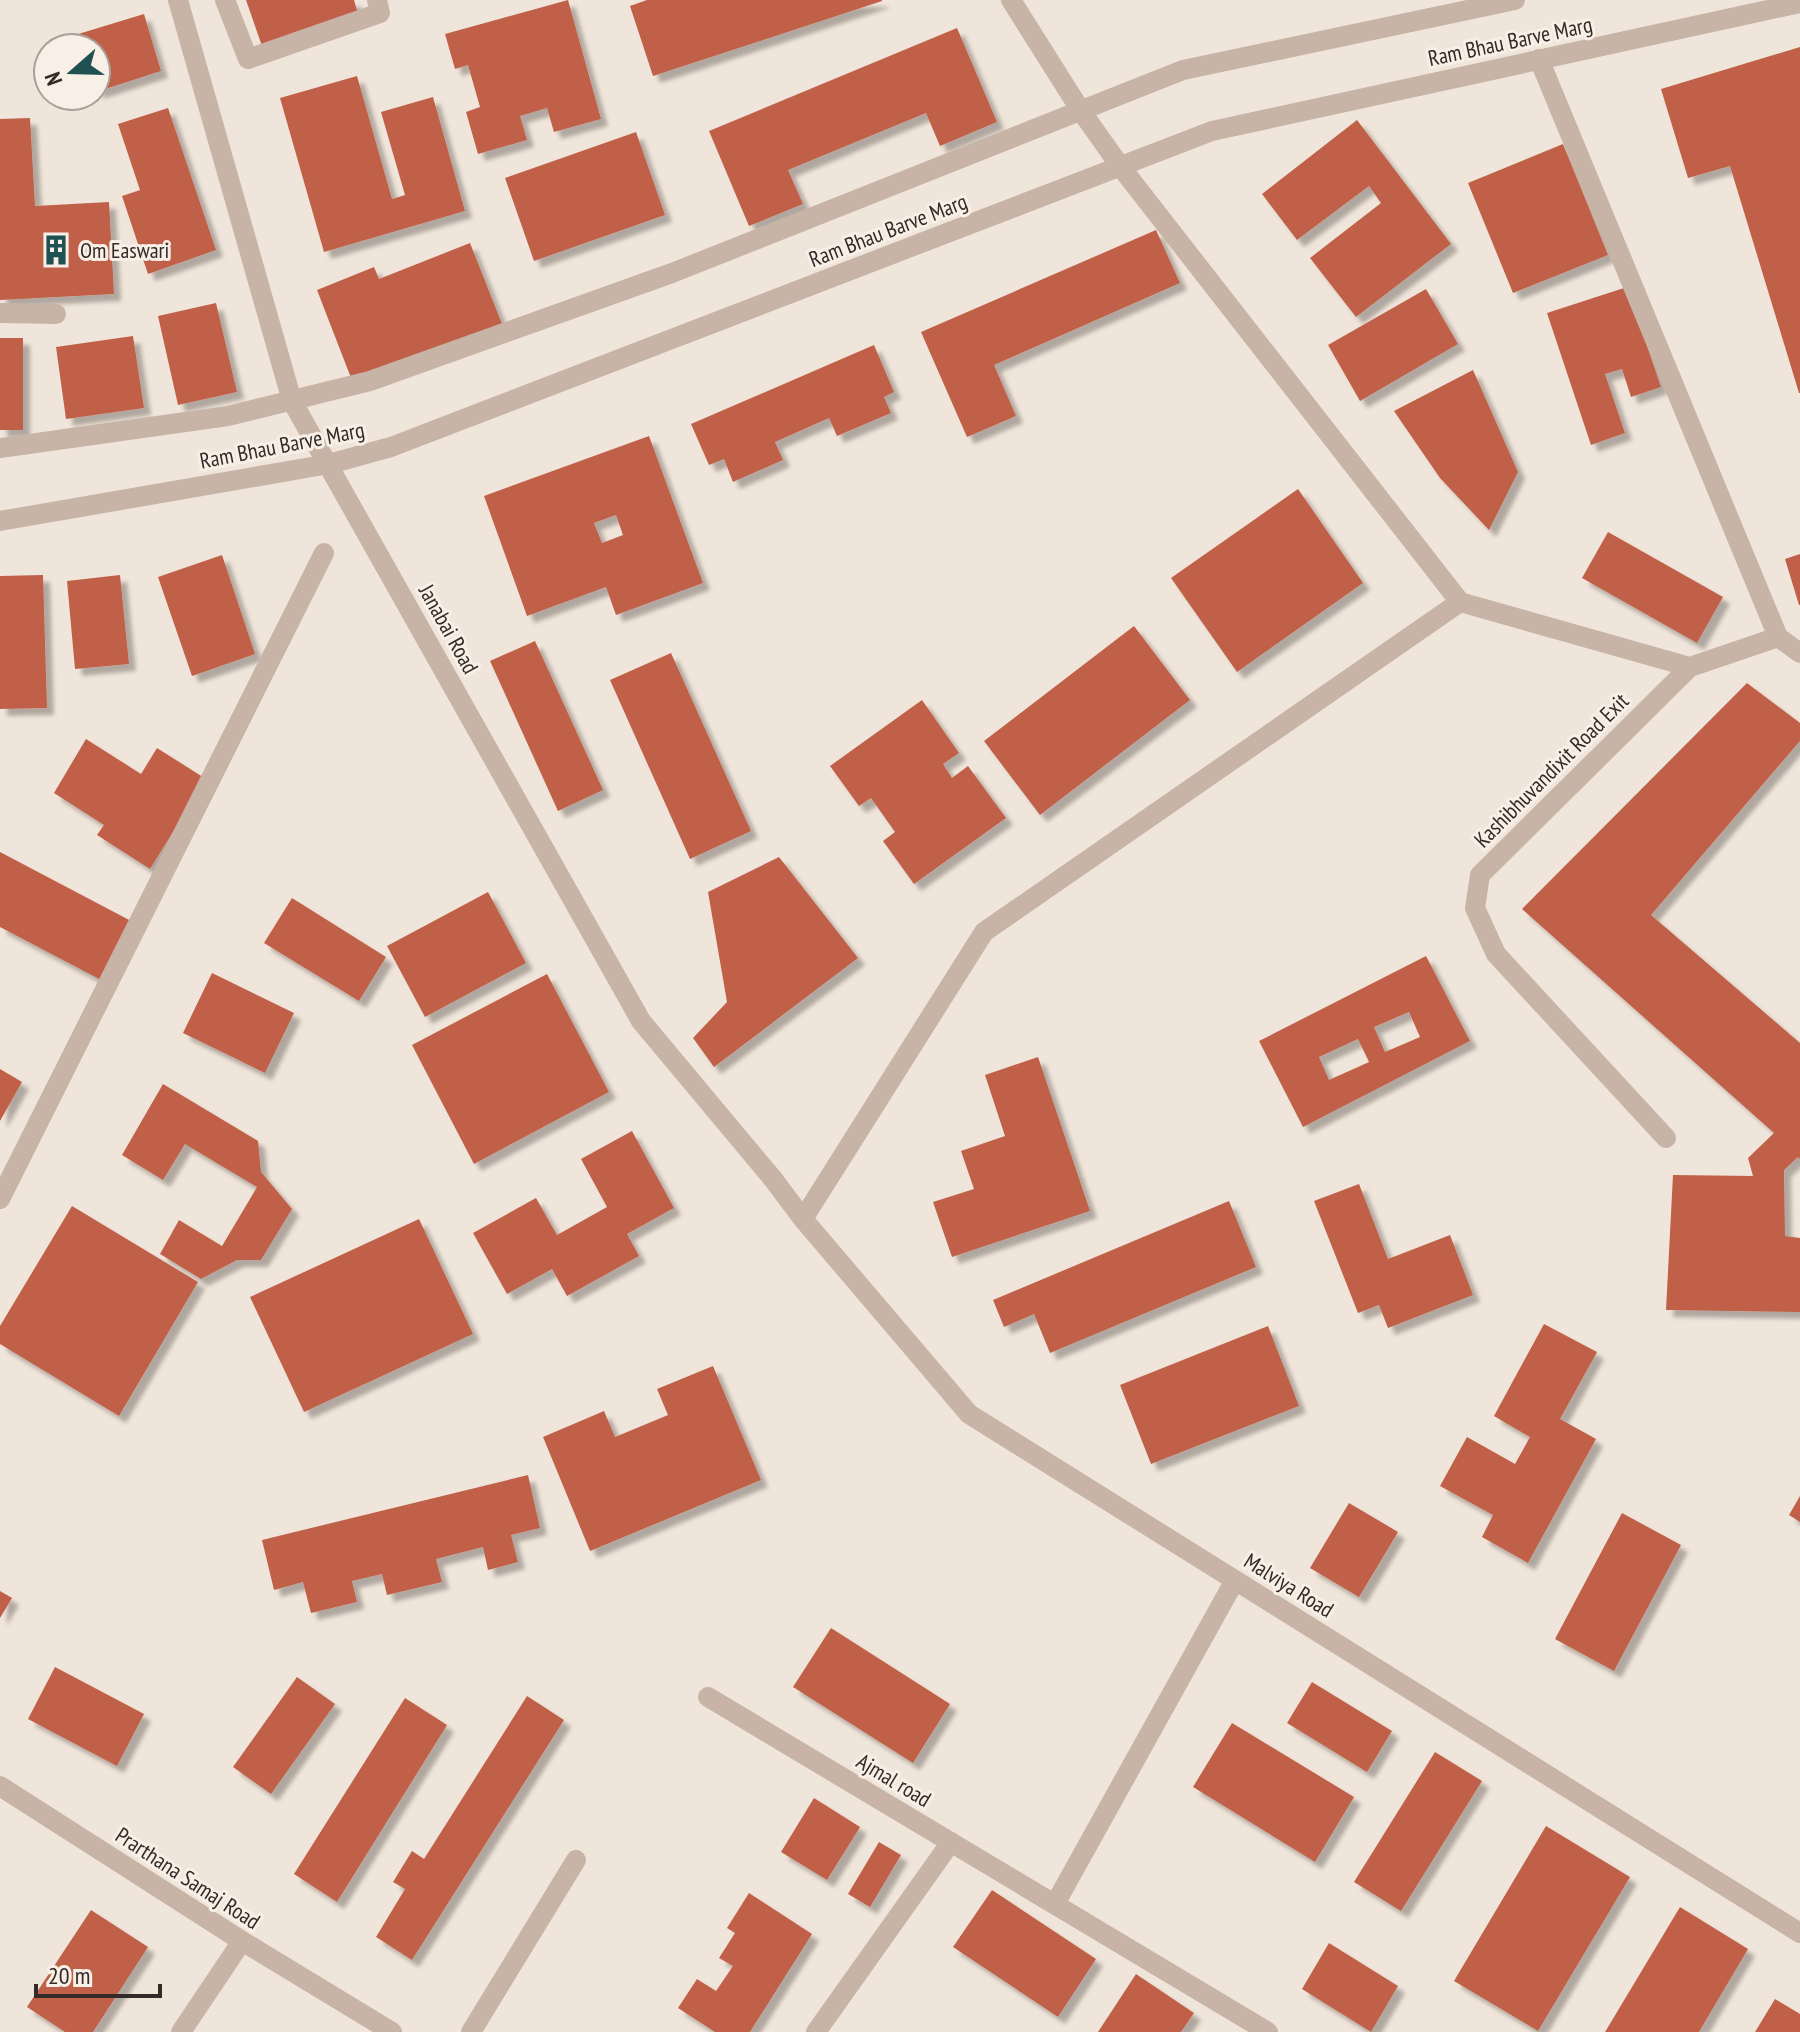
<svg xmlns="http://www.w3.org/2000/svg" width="1800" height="2032" viewBox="0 0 1800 2032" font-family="'PT Sans Narrow',sans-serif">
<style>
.building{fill:#c06148;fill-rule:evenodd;filter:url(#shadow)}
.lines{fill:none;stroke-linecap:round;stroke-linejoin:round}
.minor{stroke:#c7b4a6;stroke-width:20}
.labels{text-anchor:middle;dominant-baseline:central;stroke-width:6;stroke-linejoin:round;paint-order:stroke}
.street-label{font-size:22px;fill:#342a27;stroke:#f8efe6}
.poi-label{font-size:22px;fill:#342a27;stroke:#f8efe6;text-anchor:start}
</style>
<defs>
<filter id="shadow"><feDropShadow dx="7" dy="7" stdDeviation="2" flood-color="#0004"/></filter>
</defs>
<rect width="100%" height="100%" fill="#f0e5da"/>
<path class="building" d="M246,0H354L358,14L262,46Z
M568,0L601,119L554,132L547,108L520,116L527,140L478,154L466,112L480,107L468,65L455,69L445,34Z
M647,0H882V1L653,76L630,6Z
M144,14L161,71L96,92V48H79L75,35Z
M957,28L997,122L940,146L926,113L788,170L803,204L749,226L709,131Z
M1800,47V393H1799L1730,166L1688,178L1661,89Z
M357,76L392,199L405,195L381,112L433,97L465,211L324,252L280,98Z
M168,108L216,250L148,274L122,196L140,190L118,124Z
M30,118L35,206L109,202L114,294L0,300V119Z
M1357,120L1451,244L1356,317L1310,258L1381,203L1369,186L1297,240L1262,194Z
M636,132L665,215L534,261L505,178Z
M1563,144L1608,255L1513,293L1468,183Z
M1156,230L1180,283L994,365L1016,416L967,437L921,332Z
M470,243L502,324L353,383L317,290L374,267L379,279Z
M1627,287L1661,387L1631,397L1622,369L1605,374L1625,433L1591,445L1547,313Z
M1426,289L1458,344L1360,401L1328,345Z
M216,303L237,392L178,405L158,316Z
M133,336L144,408L66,419L56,347Z
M0,338H23V430H0Z
M874,345L894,392L884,397L891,413L837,436L829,418L775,442L783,460L733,482L724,459L709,465L691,424Z
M1473,370L1518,472L1489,530L1440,478L1394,411Z
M649,436L703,583L616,615L606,587L527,616L484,496ZM616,515L623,535L602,543L594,523Z
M1298,489L1363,583L1237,672L1171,578Z
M1608,532L1723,597L1697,643L1582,578Z
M1800,554V605H1799L1785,559Z
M222,555L255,654L192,676L158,577Z
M43,575L47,708L0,709V576Z
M120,575L129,664L75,669L67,581Z
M1134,626L1190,700L1040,815L984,741Z
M535,641L603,790L558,811L490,661Z
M671,653L751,831L690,859L610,680Z
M1747,683L1800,723V741L1651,915L1800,1043V1159L1798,1157L1784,1170L1785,1236L1800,1238V1312L1666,1310L1673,1175L1753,1176L1748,1158L1774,1133L1522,909Z
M922,700L959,753L943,764L952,778L968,766L1006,818L914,884L883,841L895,832L871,798L859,806L830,766Z
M86,739L141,774L157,748L206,779L150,869L97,835L104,825L54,793Z
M0,852L133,922L103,981L0,927Z
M779,857L858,958L714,1067L693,1038L727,1002L708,892Z
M488,892L526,963L425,1017L387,946Z
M292,898L386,957L359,1001L264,943Z
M1426,956L1470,1041L1303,1127L1259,1041ZM1409,1012L1420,1037L1385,1052L1374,1027ZM1358,1039L1369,1062L1329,1080L1319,1057Z
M212,973L294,1013L265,1073L183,1033Z
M547,974L609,1092L474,1164L412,1045Z
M1038,1057L1090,1211L952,1257L933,1202L974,1189L961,1151L1005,1136L985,1075Z
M0,1069L22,1082L0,1121Z
M163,1084L258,1141L261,1172L292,1209L261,1260H237L201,1279L160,1254L179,1220L222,1246L257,1187L185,1144L163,1180L122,1155Z
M632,1131L674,1208L627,1234L639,1256L567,1296L552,1269L507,1294L473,1233L536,1198L557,1235L607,1207L581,1159Z
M1359,1184L1388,1259L1450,1235L1473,1295L1388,1328L1379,1305L1358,1313L1314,1201Z
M1229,1201L1256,1267L1050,1353L1034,1314L1004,1327L993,1300Z
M72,1206L198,1282L119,1416L0,1344V1326Z
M419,1219L473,1334L304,1412L250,1297Z
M1544,1324L1597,1352L1560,1419L1596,1439L1528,1563L1482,1537L1493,1515L1440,1486L1467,1437L1515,1464L1530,1437L1494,1416Z
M1268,1326L1299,1406L1151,1464L1120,1385Z
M713,1366L761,1480L590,1551L543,1437L604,1411L615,1437L668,1415L657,1389Z
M528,1475L540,1528L511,1535L518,1562L488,1570L483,1547L436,1559L442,1582L387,1595L382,1574L352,1581L357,1602L311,1613L303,1582L274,1590L262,1540Z
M1800,1496V1522L1789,1515Z
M1349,1503L1398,1532L1359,1597L1310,1568Z
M1622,1513L1681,1545L1614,1671L1555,1639Z
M0,1591L12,1598L0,1618Z
M831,1628L950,1704L913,1763L793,1687Z
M55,1667L144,1714L117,1766L28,1719Z
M297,1677L335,1704L271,1794L233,1767Z
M1312,1682L1392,1731L1367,1772L1287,1723Z
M527,1696L564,1720L412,1960L376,1937L405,1889L393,1882L412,1851L424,1859Z
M405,1698L447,1725L337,1902L294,1874Z
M1232,1723L1354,1797L1315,1862L1193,1787Z
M1435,1752L1482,1781L1401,1911L1354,1882Z
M814,1798L860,1827L827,1880L781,1852Z
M1546,1826L1630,1877L1538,2031L1454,1981Z
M879,1842L901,1855L870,1907L848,1894Z
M992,1890L1096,1959L1058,2017L953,1947Z
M749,1893L812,1934L750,2032H715L678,2008L697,1979L716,1991L733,1966L719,1958L735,1933L727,1928Z
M1680,1907L1748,1949L1699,2032H1605Z
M91,1910L148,1947L93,2032H65L27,2007Z
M1329,1943L1398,1986L1371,2032L1302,1989Z
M1136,1974L1194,2013L1181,2032H1098Z
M1775,1999L1800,2014V2032H1755Z"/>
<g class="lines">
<path class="minor" d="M178,0L292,401L641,1021L773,1179L803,1219L969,1414L1800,1933
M225,0L248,59L380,13L377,0
M1011,0L1081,111L1120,166L1460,602L1690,667L1778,637L1800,653
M1539,59L1778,637
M0,313L56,314
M0,448L228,416L370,381L672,273L1183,70L1515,0
M0,521L329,464L391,447L1212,131L1800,3
M1666,1138L1496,954L1475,908L1480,875L1690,667
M0,1199L324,553
M803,1219L984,932L1460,602
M708,1697L1268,2032
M0,1786L242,1941L392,2032
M1055,1904L1235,1580
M181,2032L242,1941
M471,2032L576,1860
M816,2032L951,1842"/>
</g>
<defs>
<g id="building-bare" transform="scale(2.4)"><path d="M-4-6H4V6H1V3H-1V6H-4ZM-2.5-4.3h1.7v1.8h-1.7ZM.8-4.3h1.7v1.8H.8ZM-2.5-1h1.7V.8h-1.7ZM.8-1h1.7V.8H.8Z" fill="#1f5153" stroke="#f8efe6" stroke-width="2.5" paint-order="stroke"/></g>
</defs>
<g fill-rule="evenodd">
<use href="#building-bare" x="56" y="250"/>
</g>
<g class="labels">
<g class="street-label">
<text transform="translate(1510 41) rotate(-12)">Ram Bhau Barve Marg</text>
<text transform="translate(888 230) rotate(-21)">Ram Bhau Barve Marg</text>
<text transform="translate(282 445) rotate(-11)">Ram Bhau Barve Marg</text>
<text transform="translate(449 629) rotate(61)">Janabai Road</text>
<text transform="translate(1551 770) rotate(-45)">Kashibhuvandixit Road Exit</text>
<text transform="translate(1289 1585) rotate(32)">Malviya Road</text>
<text transform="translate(894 1780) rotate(31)">Ajmal road</text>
<text transform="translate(188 1878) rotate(33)">Prarthana Samaj Road</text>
</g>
<g class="poi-label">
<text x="80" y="250">Om Easwari</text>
</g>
</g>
<g transform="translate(72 72) rotate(250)"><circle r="38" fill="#f8efe6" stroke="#aaa09a" stroke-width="2"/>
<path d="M0-6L14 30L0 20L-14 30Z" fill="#1f5153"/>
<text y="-12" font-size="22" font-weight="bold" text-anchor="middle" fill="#342a27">N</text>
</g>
<path d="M36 1984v12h124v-12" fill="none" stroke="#342a27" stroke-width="4"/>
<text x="48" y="1984" font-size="24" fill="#342a27" stroke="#f8efe6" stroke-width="6" paint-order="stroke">20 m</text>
</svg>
